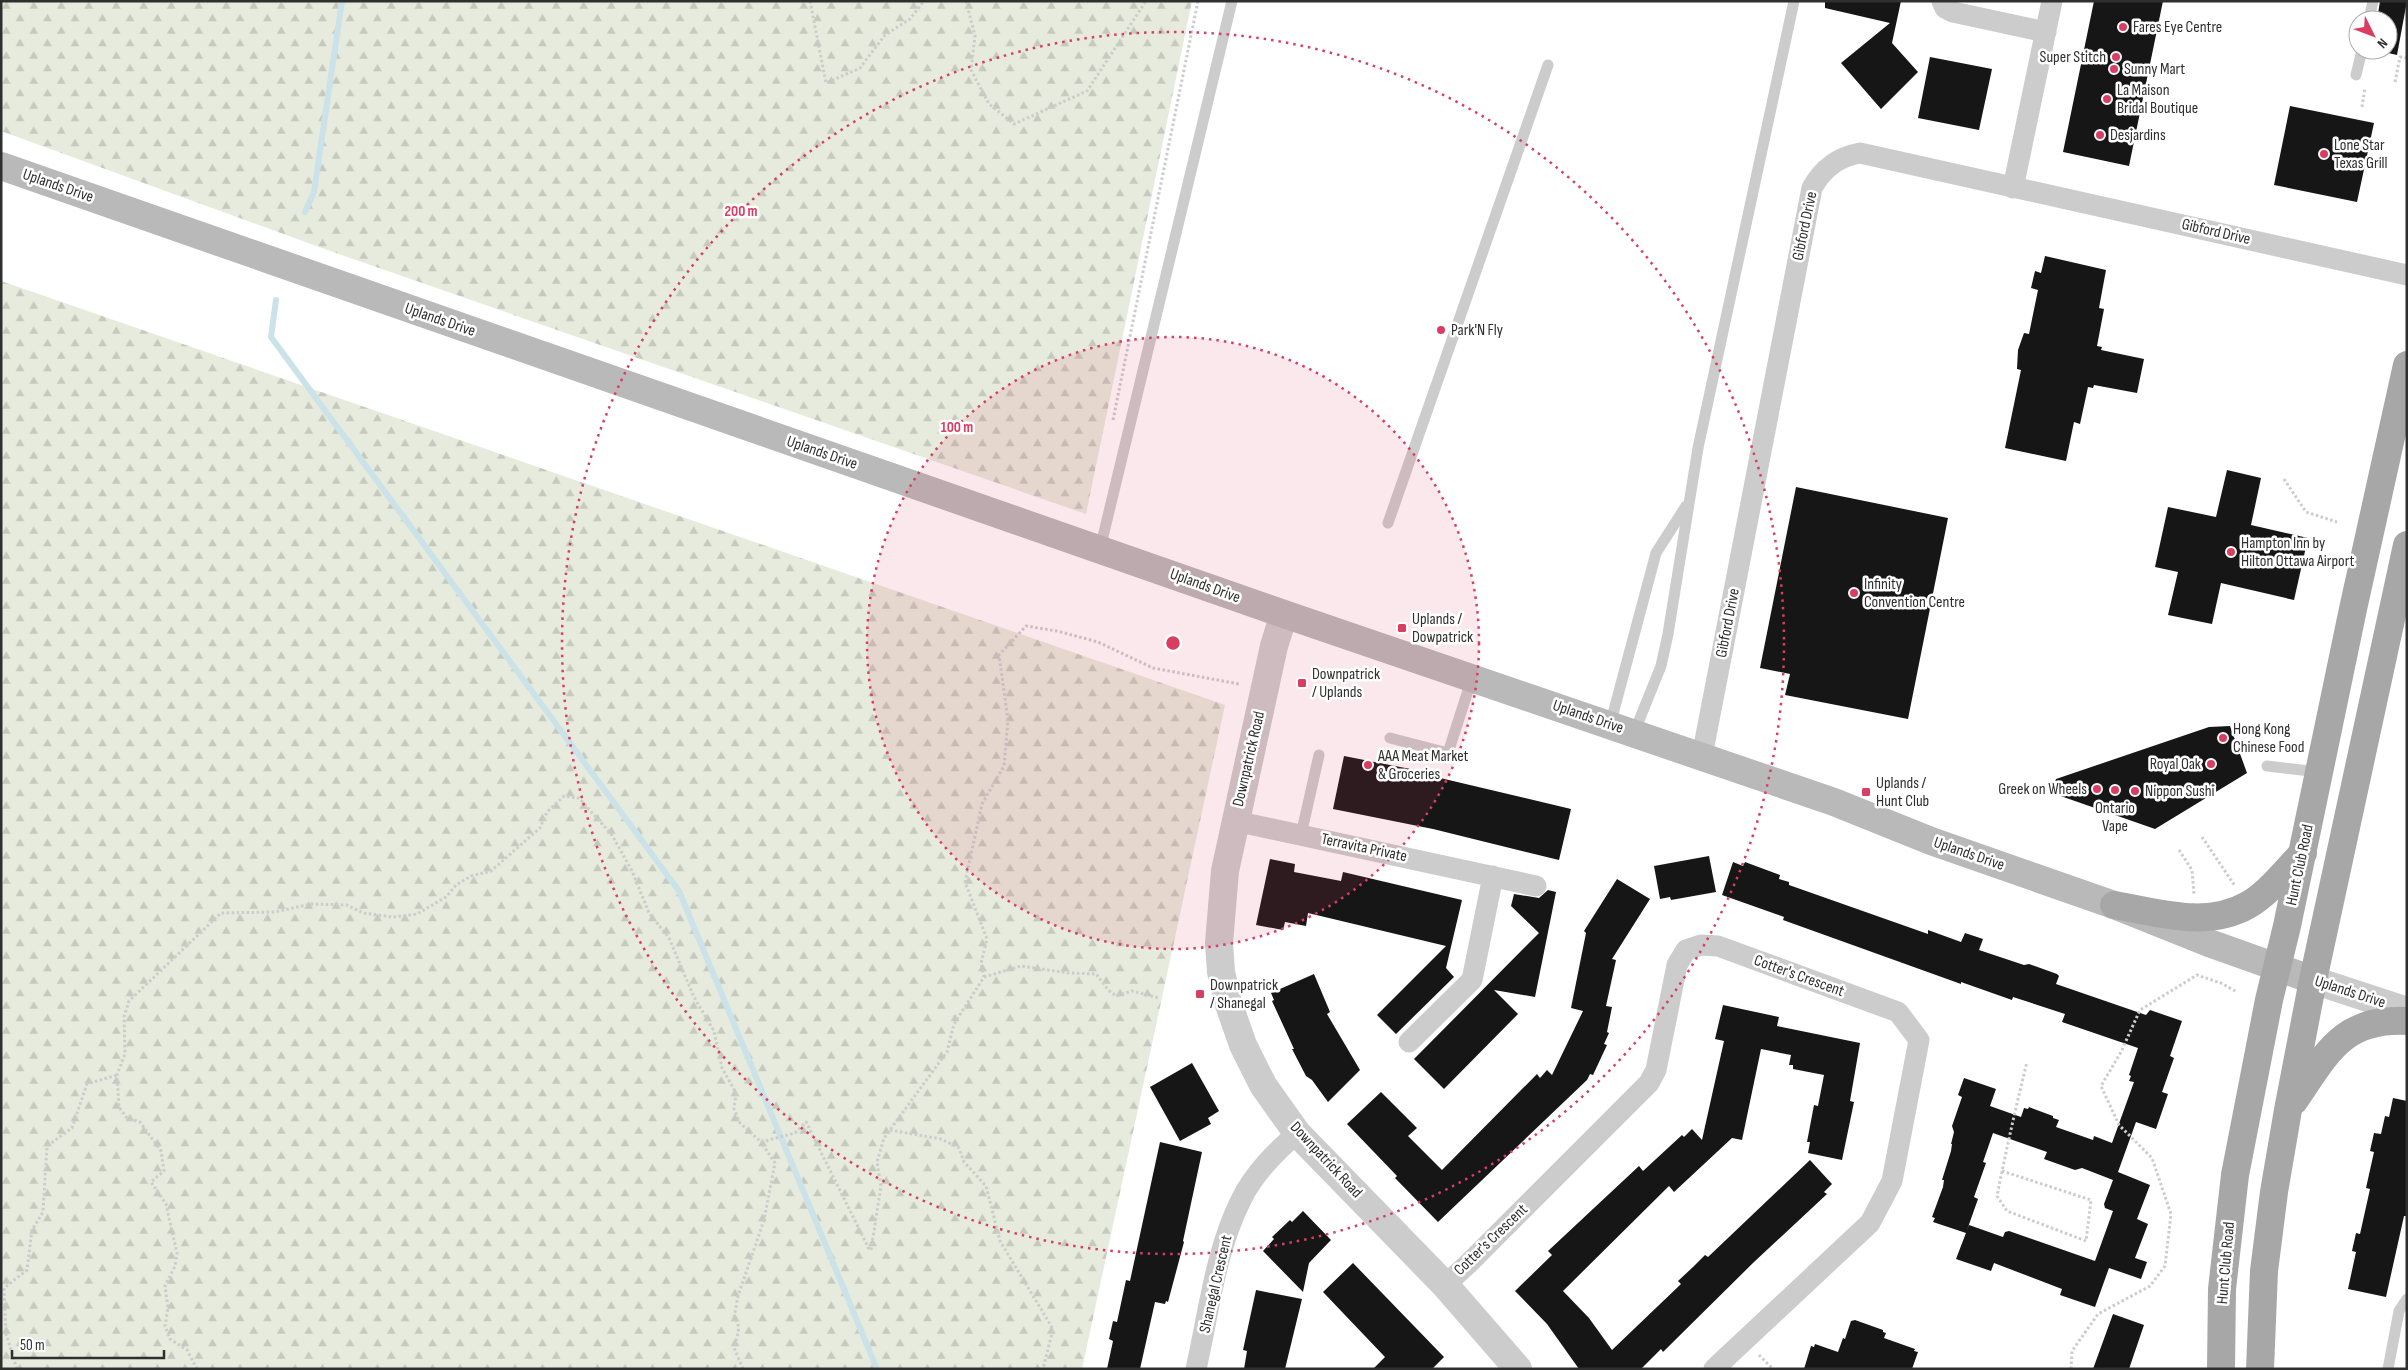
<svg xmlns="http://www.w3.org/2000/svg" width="2408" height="1370" viewBox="0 0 2408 1370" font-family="'Sofia Sans Condensed',sans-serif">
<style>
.forest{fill:url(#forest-firs)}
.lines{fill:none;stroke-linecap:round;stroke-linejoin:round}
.stream{stroke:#cbe2e9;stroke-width:6}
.building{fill:#161616}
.path{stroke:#ccc;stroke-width:3;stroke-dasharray:2.5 2.5;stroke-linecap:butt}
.service{stroke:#ccc;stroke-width:11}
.minor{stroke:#ccc;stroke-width:21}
.tertiary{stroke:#ccc;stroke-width:28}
.secondary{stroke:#b9b9b9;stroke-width:28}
.primary{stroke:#a7a7a7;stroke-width:28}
.ring{fill:none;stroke:#d83e62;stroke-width:2.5;stroke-dasharray:2.5 5}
.poi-dot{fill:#d83e62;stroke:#fff;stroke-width:2}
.labels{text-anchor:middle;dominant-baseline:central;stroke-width:5;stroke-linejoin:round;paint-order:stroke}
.poi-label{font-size:16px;fill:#2f2f2f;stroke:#fff;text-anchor:start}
.street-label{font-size:16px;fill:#2f2f2f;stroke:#fff}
.centre{fill:#d83e62;stroke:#fff;stroke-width:2.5}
.ring-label{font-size:15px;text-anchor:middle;font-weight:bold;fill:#d83e62;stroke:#fff;stroke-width:5;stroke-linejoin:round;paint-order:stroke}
</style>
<defs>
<pattern id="forest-firs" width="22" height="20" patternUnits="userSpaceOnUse" patternTransform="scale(1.25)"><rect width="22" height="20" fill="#e7ebdd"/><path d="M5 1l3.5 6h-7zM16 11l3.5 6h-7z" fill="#c6cabe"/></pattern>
</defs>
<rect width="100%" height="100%" fill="#fff"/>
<path class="forest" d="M1,1H1192L1086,514L333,252L1,131Z
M1,281L1225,705L1082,1369H1Z"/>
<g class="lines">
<path class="stream" d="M305,212L314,192L342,1
M276,300L271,337L679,891L877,1369"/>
</g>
<path class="building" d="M1825,1H1901L1892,43L1918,72L1881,109L1841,63L1890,23L1825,8Z
M2094,1H2163L2129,166L2063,152Z
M2380,1H2407L2397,55L2375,50H2388V20H2377Z
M1930,57L1992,69L1979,130L1918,118Z
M2290,106L2374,123L2357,202L2274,185Z
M2045,256L2106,270L2099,308L2104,309L2097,346L2102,347L2101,350L2144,359L2137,393L2094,385L2093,388L2088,387L2080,424L2074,422L2066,461L2005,448L2021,370L2017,369L2018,350L2024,333L2029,334L2038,290L2031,288L2035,271L2041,273Z
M2227,470L2261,478L2251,525L2308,538L2294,600L2221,583L2212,624L2168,615L2178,572L2155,567L2168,507L2216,517Z
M1796,487L1948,518L1908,719L1785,695L1790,674L1760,668Z
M2230,726L2247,773L2155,829L2052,793L2056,779L2209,727Z
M1344,756L1436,774V777L1571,809L1559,860L1433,829L1333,809Z
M1709,856L1716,892L1671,900L1670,897L1660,899L1654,866Z
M1270,859L1295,864L1294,872L1341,881L1343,872L1462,900L1446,968L1454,977L1396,1034L1377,1015L1446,946L1308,913L1306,926L1285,922L1283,930L1256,925Z
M1733,862L1743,866L1745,862L1780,875L1779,879L1789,882V885L1928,934V930L1961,942L1965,933L1983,939L1979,950L2024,965L2029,964L2057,974L2059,976L2056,984L2146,1015L2150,1010L2182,1021L2170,1056L2174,1058L2162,1092L2168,1094L2156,1129L2136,1122L2118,1172L2150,1185L2137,1219L2148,1224L2135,1258L2147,1262L2141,1279L2109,1268L2095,1307L2060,1295L2062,1289L1994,1263L1991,1271L1956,1259L1969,1225L2003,1237L2005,1232L2009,1231L2095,1261L2113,1211L2105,1208L2104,1204L2113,1180L2082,1168L2075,1170L2044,1159L2047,1152L1993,1133L1983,1162L1986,1163L1974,1197L1978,1199L1966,1233L1933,1222L1935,1218L1932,1217L1943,1187L1944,1180H1942L1951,1151L1952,1144H1951L1954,1132L1952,1126L1962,1097L1958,1095L1964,1078L1996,1089L1990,1106L2021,1117L2024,1108L2028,1109L2029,1107L2053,1116V1118L2059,1120L2056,1127L2093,1140L2094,1136L2112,1143L2134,1082L2129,1081L2131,1076L2129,1075L2138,1048L2062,1022L2065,1014L2013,997L2012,1000L1961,982V984L1783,920L1784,917L1722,895Z
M1617,879L1650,899L1612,959L1616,960L1606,1006L1612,1007L1607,1032L1609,1033L1604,1044L1607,1045L1593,1075L1590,1074L1587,1080L1438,1222L1395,1178L1397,1176L1347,1124L1381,1092L1417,1128L1408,1136L1442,1170L1537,1074L1540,1078L1547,1070L1552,1075L1583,1011L1571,1008L1586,933L1584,931Z
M1548,890L1556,892L1535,997L1494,990L1518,1014L1444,1089L1414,1059L1539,933L1511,906L1514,894L1539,898Z
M1314,974L1330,1012L1327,1014L1360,1070L1328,1102L1312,1080L1306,1076L1292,1049H1294L1272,1001L1274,1000L1271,993Z
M1723,1005L1779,1017L1777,1026L1860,1043L1850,1101L1854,1102L1842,1160L1808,1153L1810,1142H1807L1814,1105L1818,1106L1824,1075L1793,1069V1065H1789L1791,1055L1761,1049L1742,1140L1732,1138L1674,1192L1669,1186L1563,1291L1589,1318L1612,1350L1681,1284L1678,1281L1693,1267L1705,1255L1708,1257L1810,1160L1832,1184L1824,1192L1827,1194L1754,1262L1663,1352L1661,1349L1641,1369H1579L1547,1324L1515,1291L1552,1255L1548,1251L1639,1166L1643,1171L1682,1135L1684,1137L1692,1129L1702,1140L1724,1041L1715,1039Z
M1192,1063L1219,1111L1208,1118L1211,1124L1180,1141L1150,1087Z
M2393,1098L2407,1101V1216H2404L2386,1297L2348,1289L2356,1252L2352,1251L2356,1233L2360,1234L2370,1189L2366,1188L2374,1152L2370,1151L2374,1133L2381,1134L2385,1116L2389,1117Z
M1160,1142L1202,1152L1183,1241L1184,1242L1168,1302L1166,1301L1165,1304L1155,1302L1140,1369H1107L1113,1341L1109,1339L1113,1321L1117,1322L1126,1280L1130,1281Z
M1303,1211L1331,1240L1309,1263L1303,1292L1263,1251L1274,1239L1272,1237L1290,1220L1292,1222Z
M1353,1263L1444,1357L1432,1369H1373L1385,1357L1323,1292Z
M1256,1290L1302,1299L1285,1369H1244L1247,1351L1243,1350Z
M2113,1314L2144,1325L2129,1369H2093Z
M1855,1320L1883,1330V1332L1886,1333L1884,1338L1915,1349L1914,1351L1918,1352L1912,1369H1804L1811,1346L1814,1347L1815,1344L1838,1352L1843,1338L1845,1339L1851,1321Z"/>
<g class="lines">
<path class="path" d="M810,1L826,83L860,68L885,35L910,19L924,1
M966,1L975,36L971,70L989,104L1014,124L1087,91L1146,1
M2395,82L2400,57L2407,58
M2362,107L2365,88
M1113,420L1198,1
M2284,479L2306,512L2337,522
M2202,837L2235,886
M2179,850L2192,870L2194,895
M984,977L1021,966L1069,973L1096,974L1108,990L1116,996L1132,991L1159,998
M890,1130L941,1139L959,1148L964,1162L986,1186L1000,1241L1053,1329L1043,1369
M2002,1171L2091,1200L2086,1241L2007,1211L1997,1196C2006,1151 2016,1106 2027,1062
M871,1250L881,1186L877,1162L884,1138L947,1052L954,1024L984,977L981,963L987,939L965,882L982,804L1004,766L1008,720L999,655L1026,626L1057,631L1098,642L1153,668L1239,684
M1759,1355L1773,1369
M17,1369L6,1334L4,1288L27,1270L32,1230L43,1212L47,1146L72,1128L87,1084L117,1075
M197,1369L187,1350L170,1339L165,1326L168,1308L165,1286L175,1266L177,1253L166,1204L151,1182L164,1171L161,1151L140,1122L127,1118L119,1107L117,1075L125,1054L124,1017L129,1001L221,913L275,912L311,904L347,905L363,913L393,917L417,914L446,897L456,885L471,876L491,871L540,828L547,812L564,796L579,798L612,835L632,871L649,913L669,938L694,997L714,1031L722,1068L736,1093L734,1109L740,1123L761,1142L795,1133L806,1122L870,1251
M743,1369L734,1348C736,1336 743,1328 734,1318L738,1296L764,1220L775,1163L761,1142
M2071,1369L2072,1351L2098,1314L2150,1286L2165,1266L2171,1214L2152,1158L2119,1125L2101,1086L2121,1052L2140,1010L2197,975L2221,983L2237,992"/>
<path class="service" d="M2369,20L2373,1
M2356,75L2362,50
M1388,523L1548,65
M1100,549L1232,1
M1610,725L1656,553L1686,506
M1634,733L1661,666L1668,634L1698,448L1794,1
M1390,738L1448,753L1472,678
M2267,766L2319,772
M1301,835L1319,755
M2388,1369L2399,1311L2407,1299"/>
<path class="minor" d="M1942,1L1945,8L1953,12L2046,32
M2013,188L2052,1
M1702,756L1812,188C1823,168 1838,157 1860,153L2407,275
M1235,821L1536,886
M1409,1042L1472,980L1493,876
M1445,1285L1468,1264L1649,1083L1656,1070L1677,965L1686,950L1701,945L1718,946L1898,1012L1919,1040L1892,1181L1870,1223L1714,1369
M1196,1369C1209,1312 1215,1252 1241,1200C1254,1173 1276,1152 1297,1133"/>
<path class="tertiary" d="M1284,614L1274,646L1225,871L1219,943L1221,972L1228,1002L1243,1045L1263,1085L1297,1133L1445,1285L1518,1369
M2313,980L2407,1011"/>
<path class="secondary" d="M1,166L1284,614L1834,802L1931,841L2114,905L2209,943L2313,980"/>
<path class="primary" d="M2114,905C2157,912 2206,929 2248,905C2269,893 2286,870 2303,853
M2294,1101C2327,1053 2342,1018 2407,1021
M2221,1369L2222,1289L2235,1175L2269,1000L2287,926L2353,609L2407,365
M2260,1369L2264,1271L2274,1192L2288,1110L2313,980L2407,545"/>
</g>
<circle cx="1173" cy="643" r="306" fill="#d83e62" fill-opacity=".12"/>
<g class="ring">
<circle cx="1173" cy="643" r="306"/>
<circle cx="1173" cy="643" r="611"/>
</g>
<g class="poi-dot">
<circle cx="2123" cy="27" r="5"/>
<circle cx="2116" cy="57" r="5"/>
<circle cx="2114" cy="69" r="5"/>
<circle cx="2107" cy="99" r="5"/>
<circle cx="2100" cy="135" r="5"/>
<circle cx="2324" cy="154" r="5"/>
<circle cx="1441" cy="330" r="5"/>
<circle cx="2231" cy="552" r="5"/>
<circle cx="1854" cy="593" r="5"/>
<rect x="1397" y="623" width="10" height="10" rx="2.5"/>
<rect x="1297" y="678" width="10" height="10" rx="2.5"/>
<circle cx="2223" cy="738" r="5"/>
<circle cx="2211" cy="764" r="5"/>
<circle cx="1368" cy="765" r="5"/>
<circle cx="2097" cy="789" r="5"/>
<circle cx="2115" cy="790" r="5"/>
<circle cx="2135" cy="791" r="5"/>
<rect x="1861" y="787" width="10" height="10" rx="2.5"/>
<rect x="1195" y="989" width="10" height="10" rx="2.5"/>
</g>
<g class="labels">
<g class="poi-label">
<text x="2133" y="27">Fares Eye Centre</text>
<text x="2106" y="57" text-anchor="end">Super Stitch</text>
<text x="2124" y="69">Sunny Mart</text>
<text x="2117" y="90">La Maison<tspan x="2117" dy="18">Bridal Boutique</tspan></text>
<text x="2110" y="135">Desjardins</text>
<text x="2334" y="145">Lone Star<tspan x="2334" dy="18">Texas Grill</tspan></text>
<text x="1451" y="330">Park'N Fly</text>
<text x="2241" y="543">Hampton Inn by<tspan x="2241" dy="18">Hilton Ottawa Airport</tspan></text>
<text x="1864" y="584">Infinity<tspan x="1864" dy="18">Convention Centre</tspan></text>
<text x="1412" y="619">Uplands /<tspan x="1412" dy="18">Dowpatrick</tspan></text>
<text x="1312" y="674">Downpatrick<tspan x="1312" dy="18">/ Uplands</tspan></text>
<text x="2233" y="729">Hong Kong<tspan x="2233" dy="18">Chinese Food</tspan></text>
<text x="1378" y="756">AAA Meat Market<tspan x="1378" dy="18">&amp; Groceries</tspan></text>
<text x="2201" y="764" text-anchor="end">Royal Oak</text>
<text x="1876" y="783">Uplands /<tspan x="1876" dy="18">Hunt Club</tspan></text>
<text x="2087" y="789" text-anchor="end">Greek on Wheels</text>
<text x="2145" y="791">Nippon Sushi</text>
<text x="2115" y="808" text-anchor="middle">Ontario<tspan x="2115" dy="18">Vape</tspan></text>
<text x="1210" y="985">Downpatrick<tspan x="1210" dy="18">/ Shanegal</tspan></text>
</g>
<g class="street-label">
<text transform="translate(58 186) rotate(19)">Uplands Drive</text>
<text transform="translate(1805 226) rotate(-78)">Gibford Drive</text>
<text transform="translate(2216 232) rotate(13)">Gibford Drive</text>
<text transform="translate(440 320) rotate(19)">Uplands Drive</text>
<text transform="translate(822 453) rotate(19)">Uplands Drive</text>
<text transform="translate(1205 586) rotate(20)">Uplands Drive</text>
<text transform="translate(1728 623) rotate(-79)">Gibford Drive</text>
<text transform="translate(1588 717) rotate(19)">Uplands Drive</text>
<text transform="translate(1249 759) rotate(-77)">Downpatrick Road</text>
<text transform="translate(1364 848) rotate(12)">Terravita Private</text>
<text transform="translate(1969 854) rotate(19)">Uplands Drive</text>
<text transform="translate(2300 865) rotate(-78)">Hunt Club Road</text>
<text transform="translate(1799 976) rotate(20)">Cotter's Crescent</text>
<text transform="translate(2350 992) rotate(18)">Uplands Drive</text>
<text transform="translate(1326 1160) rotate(47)">Downpatrick Road</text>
<text transform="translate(1491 1240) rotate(-44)">Cotter's Crescent</text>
<text transform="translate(2226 1263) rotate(-85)">Hunt Club Road</text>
<text transform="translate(1216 1284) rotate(-77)">Shanegal Crescent</text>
</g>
</g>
<circle cx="1173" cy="643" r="8" class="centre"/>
<g class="ring-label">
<text x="741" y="216">200 m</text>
<text x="957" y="432">100 m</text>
</g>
<rect width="2408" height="1370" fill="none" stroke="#2f2f2f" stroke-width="5"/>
<g transform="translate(2373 35) rotate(132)"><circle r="24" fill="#ffffff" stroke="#acacac"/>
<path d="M0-4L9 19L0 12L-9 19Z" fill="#d83e62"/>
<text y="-8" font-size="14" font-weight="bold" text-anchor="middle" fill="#2f2f2f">N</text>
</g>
<path d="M12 1350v8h152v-8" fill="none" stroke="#2f2f2f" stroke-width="2.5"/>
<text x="20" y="1350" font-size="15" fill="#2f2f2f" stroke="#ffffff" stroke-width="4" paint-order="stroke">50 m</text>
</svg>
